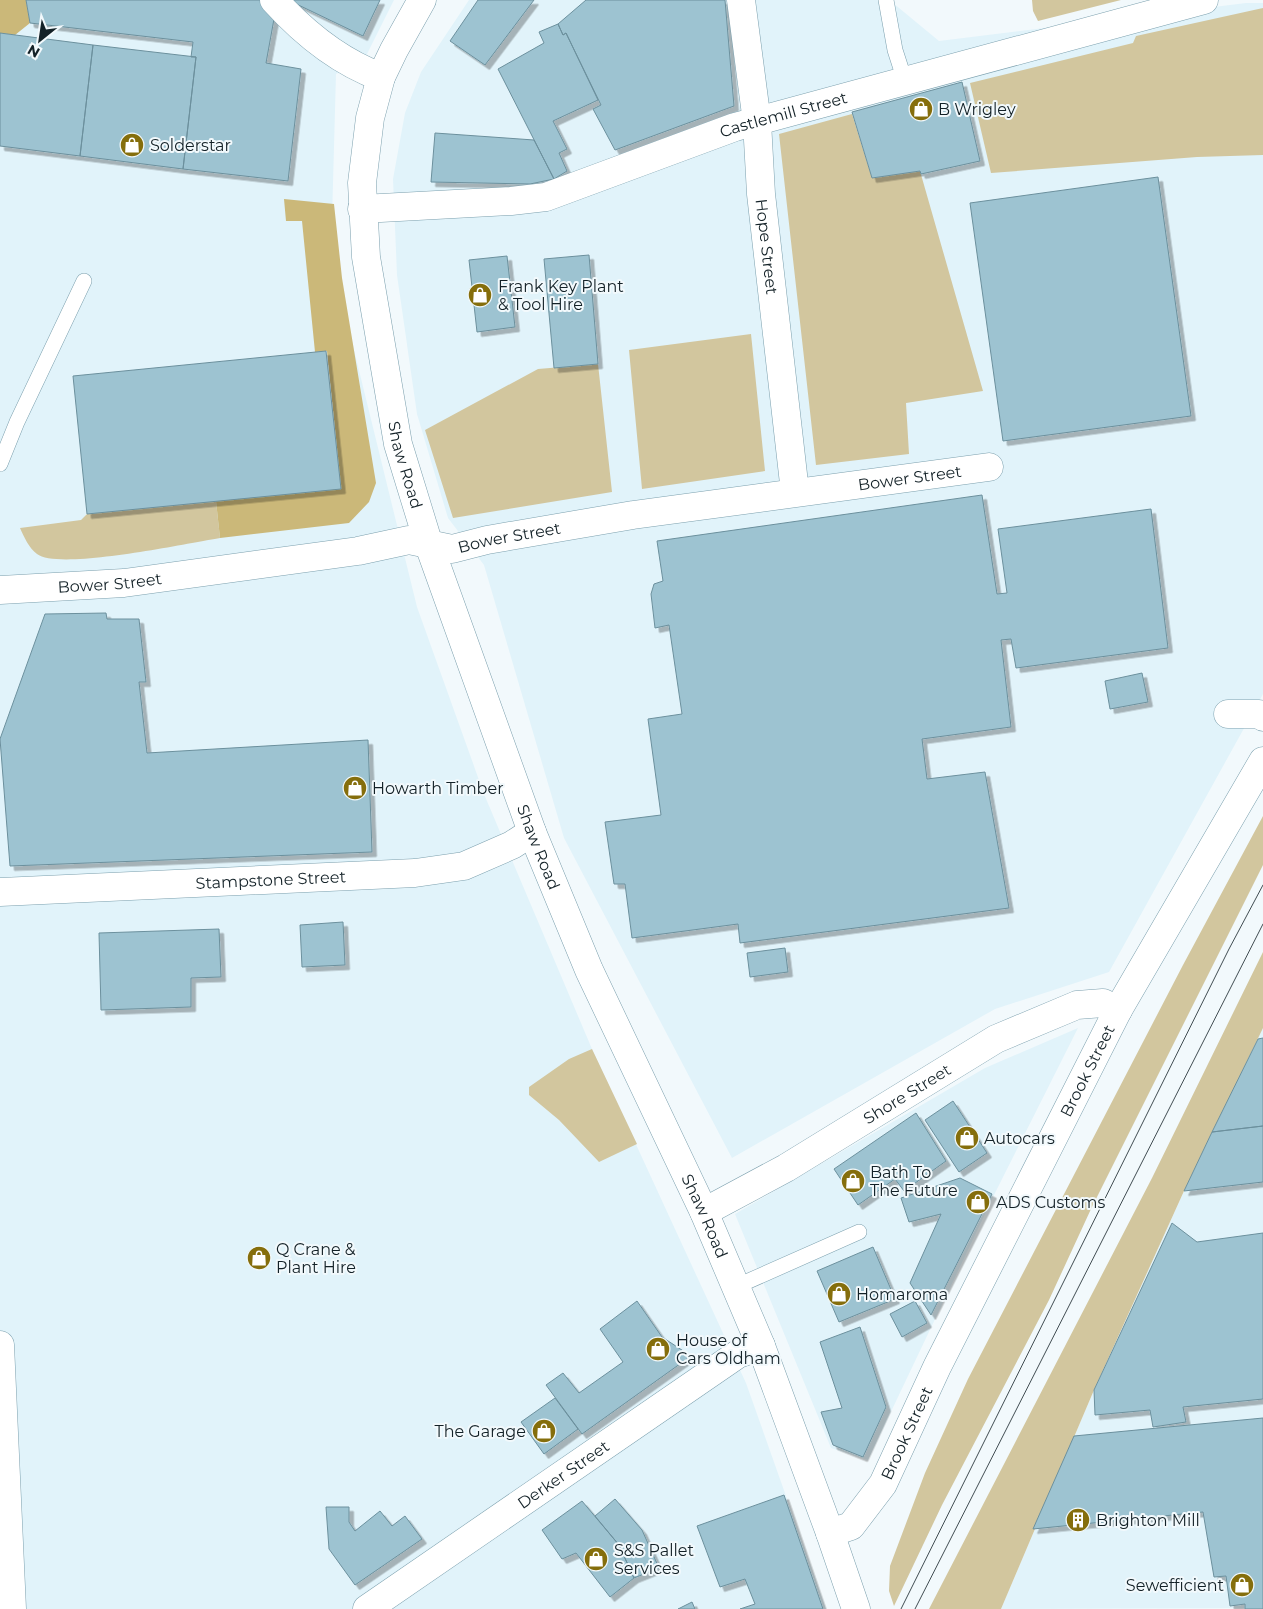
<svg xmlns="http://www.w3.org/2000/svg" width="1263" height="1609" viewBox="0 0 1263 1609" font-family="Montserrat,sans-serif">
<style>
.built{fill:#e1f3fa}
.green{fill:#d2c69e}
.forest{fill:#cbb879}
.building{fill:#9dc3d1;stroke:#6c909d;filter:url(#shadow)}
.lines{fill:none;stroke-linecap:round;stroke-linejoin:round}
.service-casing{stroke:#7ca0ae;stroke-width:16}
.minor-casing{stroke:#7ca0ae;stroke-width:29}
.secondary-casing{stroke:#7ca0ae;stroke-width:29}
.service{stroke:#fff;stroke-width:15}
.minor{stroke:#fff;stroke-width:28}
.secondary{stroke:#fff;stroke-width:28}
.tram{stroke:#414d52;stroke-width:1}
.labels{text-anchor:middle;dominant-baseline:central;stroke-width:4;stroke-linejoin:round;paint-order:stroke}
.poi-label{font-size:16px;fill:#132127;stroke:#f2f9fc;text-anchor:start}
.street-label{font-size:16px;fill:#132127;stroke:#f2f9fc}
</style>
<defs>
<filter id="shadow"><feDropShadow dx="4.5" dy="4.5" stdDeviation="0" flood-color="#0004"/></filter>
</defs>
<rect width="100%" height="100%" fill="#f2f9fc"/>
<path class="built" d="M0,0H394L364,60L336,74L331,256L417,607L484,794L592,1049L746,1383L826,1609H0Z
M469,0H893V3L939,41L1246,3H1263V694L1109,972L995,1009L732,1158L564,838L484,565L448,518L417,414L397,275L393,179L405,113L421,72Z
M1078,1028L996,1191L868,1460L831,1448L735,1214L985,1068Z
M1263,1028V1608L1001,1609L1094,1390L1184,1191Z"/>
<path class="green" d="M1032,0H1121L1038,21L1033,11Z
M1263,8V155L1197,157L991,173L970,83L1133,43L1136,36Z
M852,114L872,178L920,171L983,391L906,403L909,454L816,465L779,134Z
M751,334L765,471L642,489L629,350Z
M598,364L612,492L453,518L425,430L538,369Z
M216,501L220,538C188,543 59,571 37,554C29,548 24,537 20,528L81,520L87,514Z
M1263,816V865L1091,1209L1049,1300L942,1505L894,1606L889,1591L890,1566L925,1473L968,1379L1183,965Z
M1263,952V1028L1184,1191L1094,1390L1001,1609H929L1152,1178Z
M592,1049L637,1144L599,1162L559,1120L529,1095V1087L569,1059Z"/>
<path class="forest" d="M0,0H26L30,23L15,35L0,33Z
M284,199L334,204L342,278L376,483L369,502L349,523L220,538L216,501L341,488L327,351L315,352L302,221H286Z"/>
<path class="building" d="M26,0H264L274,19L266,63L301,69L288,181L183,169L196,57H191L193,42L30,23Z
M288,0H380L363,36Z
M478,0H534L485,65L450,41Z
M586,0H725L734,106L615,150L593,109L601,105L566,33L563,35L558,24Z
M558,24L563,35L566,33L598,100L553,121L567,149L559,153L567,171L554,179L498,69L544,43L539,32Z
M0,33L93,45L80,156L0,146Z
M93,45L196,57L183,169L80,156Z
M962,82L980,161L921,174L920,171L872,178L852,112Z
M435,133L534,140L554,179L530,184L431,182Z
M1158,177L1191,416L1003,441L970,203Z
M589,255L598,364L554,368L544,259Z
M507,256L515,327L477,332L469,260Z
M326,351L341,489L87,514L73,376Z
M982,495L997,594L1007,593L998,529L1151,509L1168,648L1016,668L1011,639L1001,640L1011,727L922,739L927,779L985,772L1009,908L740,943L738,924L632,938L625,884H614L605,822L661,815L648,719L682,714L669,625L655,628L651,594L654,584L663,581L657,541Z
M106,613L107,619H139L146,682H139L147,753L368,740L372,852L10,866L0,739L45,614Z
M1142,673L1148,702L1110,709L1105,681Z
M343,922L345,965L302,967L300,925Z
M219,929L221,977L191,978V1007L101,1010L99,933Z
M785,948L788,972L750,977L747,953Z
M1263,1038V1126L1212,1132L1258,1039Z
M953,1101L987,1153L959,1172L925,1120Z
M916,1113L946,1161L904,1191L895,1179L858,1205L834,1169Z
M1263,1126V1182L1184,1191L1212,1132Z
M960,1178L992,1194L931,1315L910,1283L941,1214L909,1222L901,1198Z
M1172,1223L1197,1242L1263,1233V1399L1183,1407L1186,1422L1153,1427L1150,1410L1095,1415L1094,1390Z
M873,1247L895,1299L839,1322L817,1271Z
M637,1301L662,1337L691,1356L582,1434L546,1385L563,1373L579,1393L623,1362L600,1329Z
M915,1301L927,1323L902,1337L890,1314Z
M860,1327L886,1407L863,1457L833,1445L821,1412L842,1408L820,1342Z
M555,1398L578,1429L544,1454L521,1422Z
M1263,1418V1609H1245V1604L1230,1606L1226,1576L1214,1577L1203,1512L1033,1529L1074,1436Z
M784,1495L823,1609H740L755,1604L745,1579L720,1587L697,1526Z
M615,1499L642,1530L659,1568L634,1578L619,1545L595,1516Z
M582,1501L619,1545L634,1578L610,1597L576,1553L562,1559L542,1530Z
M326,1507H349V1522L355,1531L380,1511L392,1526L405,1516L422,1539L355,1585L329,1549Z
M692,1602L695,1609H678Z"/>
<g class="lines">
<g class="service-casing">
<path id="service" d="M886,0L895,50L905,81
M0,464L17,422L84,281
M735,1287L859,1232"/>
</g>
<g class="minor-casing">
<g id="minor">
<path d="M274,0C303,32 340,62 381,77"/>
<path id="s1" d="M741,0L757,122L761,194L795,492"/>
<path id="s2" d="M362,209L511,201L546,197L735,127L1204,0"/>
<path id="s3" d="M0,590L124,583L358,551L409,540L452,549L487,540L633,515L989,467"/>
<path d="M1228,714H1259L1263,717"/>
<path id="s4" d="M0,892L415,873L464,866L512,845L532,832"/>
<path id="s5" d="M704,1212L786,1168L996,1039L1077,1005L1103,1003L1118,1010"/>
<path d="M0,1345L12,1609"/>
<path id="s6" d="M830,1533L851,1526L883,1484L937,1367L1118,1010L1263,761"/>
<path id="s7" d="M367,1609L738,1354L761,1346"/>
</g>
</g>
<g class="secondary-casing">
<g id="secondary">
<path id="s8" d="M422,0L394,50L381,77L370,118L362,183L366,257L398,444L429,545L532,832L589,970L704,1212L761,1346L830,1533L856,1609"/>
</g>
</g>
<use href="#service" class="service"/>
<use href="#minor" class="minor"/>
<use href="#secondary" class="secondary"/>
<path class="tram" d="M901,1609L1229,949L1263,885
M915,1609L1263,924"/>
</g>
<defs>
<g id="shop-disc" transform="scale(1.25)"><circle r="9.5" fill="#856e0c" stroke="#f2f9fc"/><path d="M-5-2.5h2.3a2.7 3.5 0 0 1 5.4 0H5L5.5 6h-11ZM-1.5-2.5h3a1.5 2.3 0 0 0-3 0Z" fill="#fff"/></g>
<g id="building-disc" transform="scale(1.25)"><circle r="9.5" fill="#856e0c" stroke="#f2f9fc"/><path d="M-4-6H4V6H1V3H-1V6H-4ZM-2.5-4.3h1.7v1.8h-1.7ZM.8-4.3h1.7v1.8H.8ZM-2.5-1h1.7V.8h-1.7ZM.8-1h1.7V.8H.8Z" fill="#fff"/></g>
</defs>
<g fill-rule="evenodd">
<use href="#shop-disc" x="921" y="109"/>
<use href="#shop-disc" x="132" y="145"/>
<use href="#shop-disc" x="480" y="295"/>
<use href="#shop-disc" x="355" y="788"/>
<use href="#shop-disc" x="967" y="1138"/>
<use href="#shop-disc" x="853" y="1181"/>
<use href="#shop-disc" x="978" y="1202"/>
<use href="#shop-disc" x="259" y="1258"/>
<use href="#shop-disc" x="839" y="1294"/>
<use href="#shop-disc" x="658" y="1349"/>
<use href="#shop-disc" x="544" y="1431"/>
<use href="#building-disc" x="1078" y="1520"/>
<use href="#shop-disc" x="596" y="1559"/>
<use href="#shop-disc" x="1242" y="1585"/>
</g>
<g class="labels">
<g class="poi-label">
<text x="938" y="109">B Wrigley</text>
<text x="150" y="145">Solderstar</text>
<text x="498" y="286">Frank Key Plant<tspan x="498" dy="18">&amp; Tool Hire</tspan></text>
<text x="372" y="788">Howarth Timber</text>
<text x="984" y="1138">Autocars</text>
<text x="870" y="1172">Bath To<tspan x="870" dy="18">The Future</tspan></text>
<text x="996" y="1202">ADS Customs</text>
<text x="276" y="1249">Q Crane &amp;<tspan x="276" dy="18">Plant Hire</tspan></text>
<text x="856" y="1294">Homaroma</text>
<text x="676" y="1340">House of<tspan x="676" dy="18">Cars Oldham</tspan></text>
<text x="526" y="1431" text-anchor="end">The Garage</text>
<text x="1096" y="1520">Brighton Mill</text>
<text x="614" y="1550">S&amp;S Pallet<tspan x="614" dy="18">Services</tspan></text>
<text x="1224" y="1585" text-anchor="end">Sewefficient</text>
</g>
<g class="street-label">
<text stroke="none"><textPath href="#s2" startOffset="436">Castlemill Street</textPath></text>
<text stroke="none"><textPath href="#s1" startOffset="248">Hope Street</textPath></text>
<text stroke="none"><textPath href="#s8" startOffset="481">Shaw Road</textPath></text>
<text stroke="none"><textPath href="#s3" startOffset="920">Bower Street</textPath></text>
<text stroke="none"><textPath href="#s3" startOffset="515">Bower Street</textPath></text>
<text stroke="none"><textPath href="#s3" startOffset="110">Bower Street</textPath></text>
<text stroke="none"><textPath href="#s8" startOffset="886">Shaw Road</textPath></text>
<text stroke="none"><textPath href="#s4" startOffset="271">Stampstone Street</textPath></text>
<text stroke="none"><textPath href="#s6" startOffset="536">Brook Street</textPath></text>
<text stroke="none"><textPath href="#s5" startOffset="235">Shore Street</textPath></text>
<text stroke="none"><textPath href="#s8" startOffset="1291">Shaw Road</textPath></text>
<text stroke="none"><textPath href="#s6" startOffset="131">Brook Street</textPath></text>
<text stroke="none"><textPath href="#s7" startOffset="238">Derker Street</textPath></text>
</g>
</g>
<g transform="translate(40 40) rotate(210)" stroke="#f2f9fc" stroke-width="4" paint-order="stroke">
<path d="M0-4L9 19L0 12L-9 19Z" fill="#132127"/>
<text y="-8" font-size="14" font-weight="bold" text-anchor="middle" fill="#132127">N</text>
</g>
</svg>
